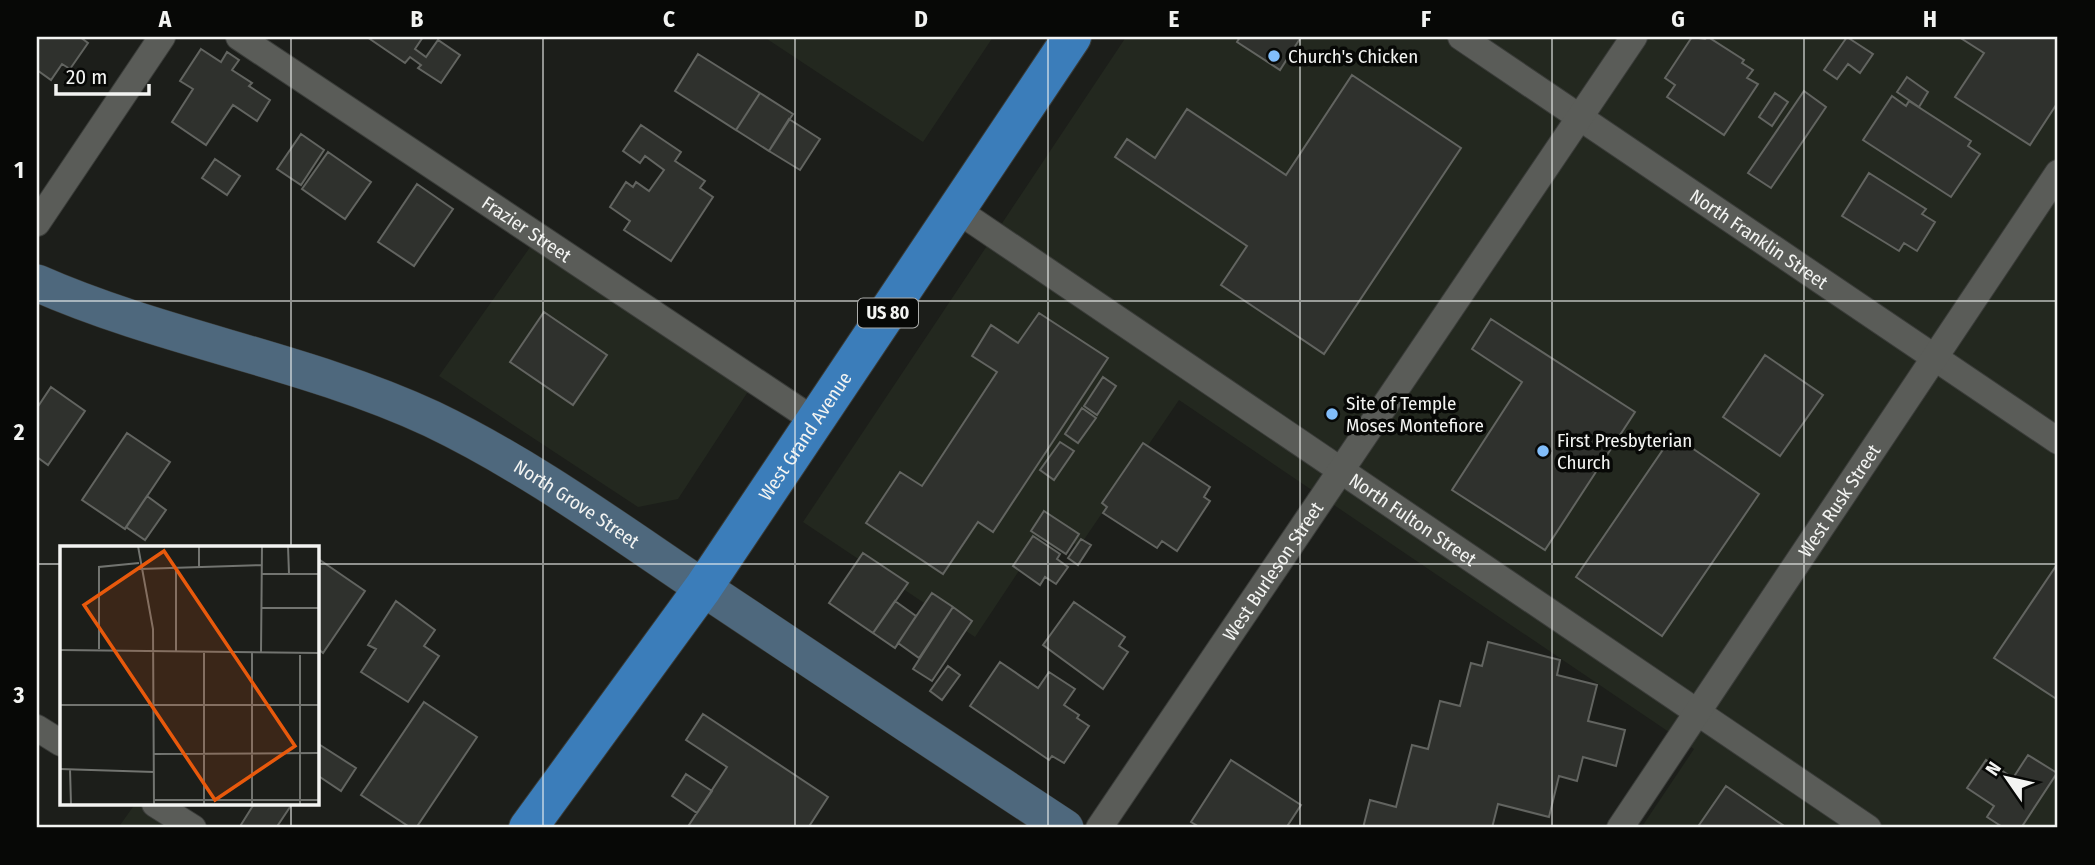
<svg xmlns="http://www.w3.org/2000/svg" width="2095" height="865" viewBox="0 0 2095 865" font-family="'Fira Sans Condensed',sans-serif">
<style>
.built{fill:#23281f}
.building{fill:#2f312d;stroke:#626460;stroke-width:2}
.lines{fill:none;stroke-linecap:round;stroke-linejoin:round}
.minor-casing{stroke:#3a3c39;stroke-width:28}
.secondary-casing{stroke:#3a3c39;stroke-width:38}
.trunk-casing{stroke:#3a3c39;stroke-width:40}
.minor{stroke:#5a5c58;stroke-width:26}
.secondary{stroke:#4e687d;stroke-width:37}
.trunk{stroke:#3b7dba;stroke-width:38}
.grid{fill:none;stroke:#f3f4f2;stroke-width:2;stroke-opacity:0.55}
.poi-dot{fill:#81bdfa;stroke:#070806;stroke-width:2.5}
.labels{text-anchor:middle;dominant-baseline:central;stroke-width:7;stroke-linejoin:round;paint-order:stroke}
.shield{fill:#070806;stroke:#acadab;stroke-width:2}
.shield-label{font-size:18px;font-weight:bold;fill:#f3f4f2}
.poi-label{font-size:19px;fill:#f3f4f2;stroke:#070806;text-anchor:start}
.street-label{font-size:19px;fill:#f3f4f2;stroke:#070806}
.inset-road{fill:none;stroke:#727470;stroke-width:2}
.view{fill:#e8590c;fill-opacity:0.15;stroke:#e8590c;stroke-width:3.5}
.inset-edge{fill:none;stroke:#f3f4f2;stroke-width:3.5}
.neatline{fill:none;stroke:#f3f4f2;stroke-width:2.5}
.grid-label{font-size:23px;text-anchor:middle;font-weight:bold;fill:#f3f4f2}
</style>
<rect width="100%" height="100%" fill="#1c1e1a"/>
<path class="built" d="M764,37H993L923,142Z
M1126,37H2058V828H1641L1694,749L1179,400L1079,547L1048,527L975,637L803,522Z
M533,243L751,387L678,499L638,507L439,376Z
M135,804H139L174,828H118Z"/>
<path class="building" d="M37,37H80L88,43L70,69L62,64L51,80L37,70Z
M367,37H423L415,49L426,57L438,40L460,55L441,83L418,68L421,65L410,57L405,63Z
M1240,37H1301L1280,70L1237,42Z
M1692,37L1705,39L1708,37L1744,60L1742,63L1753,70L1747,78L1758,84L1724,135L1667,97L1675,85L1665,78Z
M1847,37L1873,54L1860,73L1848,64L1837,79L1824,70Z
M1959,37H2058V102L2030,145L1955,97L1984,53Z
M201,49L221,62L227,52L239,60L232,70L252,83L249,86L270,100L257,121L233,105L206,145L172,122L193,89L180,81Z
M698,54L760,93L736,130L675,91Z
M1352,75L1461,148L1324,354L1221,285L1247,246L1115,157L1127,139L1155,158L1187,109L1286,175Z
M1907,77L1928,92L1919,107L1897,92Z
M1804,91L1826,107L1771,188L1748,173Z
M760,93L793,114L769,151L736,130Z
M1775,93L1788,102L1772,126L1759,117Z
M1892,96L1906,106L1909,101L1971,141L1968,146L1980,154L1951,197L1863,140Z
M789,119L820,139L800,170L769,151Z
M641,125L681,152L675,161L705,181L700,188L713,197L671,261L624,230L630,221L610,207L626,182L633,187L636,182L649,191L664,170L645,156L640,163L623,151Z
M301,134L324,150L301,185L277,169Z
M328,152L371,182L345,219L302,189Z
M215,159L240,176L227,195L202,178Z
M1869,173L1926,209L1922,214L1935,222L1917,251L1904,243L1899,251L1842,216Z
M417,184L453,209L414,266L378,242Z
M544,312L607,355L573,405L510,362Z
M1039,313L1108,358L993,532L978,522L943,574L866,523L900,472L922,486L997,372L972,356L991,325L1018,343Z
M1491,319L1635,412L1545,550L1452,490L1522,382L1472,349Z
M1765,355L1823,395L1780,456L1723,417Z
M1103,377L1116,386L1097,415L1084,406Z
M51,387L85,411L48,465L37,457V408Z
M1082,408L1096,418L1078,443L1065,434Z
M127,433L170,462L125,529L82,500Z
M1673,435L1759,494L1662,636L1576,577Z
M1060,442L1074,451L1054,480L1040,470Z
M1143,443L1210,487L1204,497L1210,501L1177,551L1162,541L1157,548L1103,513L1107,507L1102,503Z
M147,496L166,510L145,540L126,527Z
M1044,511L1079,534L1066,554L1031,531Z
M1033,536L1060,554L1057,559L1068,567L1056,584L1045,577L1040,585L1013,566Z
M1081,539L1091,545L1078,565L1068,558Z
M863,553L908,583L873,633L829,603Z
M317,558L365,591L323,653L317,648Z
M2058,563V700L1994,658Z
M932,593L953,607L919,658L898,643Z
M396,601L435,630L424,646L439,656L408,702L361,672L376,649L368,645Z
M895,601L916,616L895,648L873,633Z
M1074,602L1125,637L1119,646L1128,652L1103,689L1043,645Z
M953,607L972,621L932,681L913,669Z
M1488,642L1560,660L1557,675L1597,685L1588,721L1625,730L1616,766L1583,757L1577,781L1559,776L1549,817L1498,804L1492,828H1363L1370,800L1396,807L1412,745L1428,749L1440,701L1460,706L1471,663L1482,666Z
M1000,662L1038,688L1049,672L1075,689L1064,705L1079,715L1077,718L1089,726L1064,763L1052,756L1049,760L970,706Z
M948,666L960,675L942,700L930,691Z
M424,702L477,737L416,828H411L361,795Z
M703,714L828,797L808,828H687L727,767L686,740Z
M317,743L356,768L341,791L317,775Z
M2028,755L2057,773L2021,828H2004L1987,817L1994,806L1967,788L1986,760L2013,778Z
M1231,760L1301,805L1286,828H1201L1191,822Z
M686,774L712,791L697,813L672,796Z
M1726,786L1787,828H1697Z
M254,804H292L276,828H239Z"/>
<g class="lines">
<g class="minor-casing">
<g id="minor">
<path id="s1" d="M239,37L815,421"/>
<path id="s2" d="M1461,37L2058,441"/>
<path id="s3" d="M957,210L1868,828"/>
<path d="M37,223L162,37"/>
<path d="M37,728L61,743"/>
<path d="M155,804L193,828"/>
<path id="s4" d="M1099,828L1634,37"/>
<path id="s5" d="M1620,828L2058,173"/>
</g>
</g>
<g class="secondary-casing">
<g id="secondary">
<path id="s6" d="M37,283C164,339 305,360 432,419C528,465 614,528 702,587C822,668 944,748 1065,828"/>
</g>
</g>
<g class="trunk-casing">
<g id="trunk">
<path id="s7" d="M528,828L703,588L1072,37"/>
</g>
</g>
<use href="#minor" class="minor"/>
<use href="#secondary" class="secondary"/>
<use href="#trunk" class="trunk"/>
</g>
<path class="grid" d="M291,37V548M543,37V828M795,37V828M1048,37V828M1300,37V828M1552,37V828M1804,37V828M37,301H2058M37,564H61M317,564H2058M291,804V828"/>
<g class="poi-dot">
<circle cx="1274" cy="56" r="7"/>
<circle cx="1332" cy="414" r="7"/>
<circle cx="1543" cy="451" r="7"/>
</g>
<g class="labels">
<rect class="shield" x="858" y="298.5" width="60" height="29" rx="5"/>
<g class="shield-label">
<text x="888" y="313">US 80</text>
</g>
<g class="poi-label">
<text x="1288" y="56">Church's Chicken</text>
<text x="1346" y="403">Site of Temple<tspan x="1346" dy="22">Moses Montefiore</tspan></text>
<text x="1557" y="440">First Presbyterian<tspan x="1557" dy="22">Church</tspan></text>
</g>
<g class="street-label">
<text stroke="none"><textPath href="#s1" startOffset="346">Frazier Street</textPath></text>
<text stroke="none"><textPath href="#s2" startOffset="360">North Franklin Street</textPath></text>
<text stroke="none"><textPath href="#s7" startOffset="480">West Grand Avenue</textPath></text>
<text stroke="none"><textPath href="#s5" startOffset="394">West Rusk Street</textPath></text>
<text stroke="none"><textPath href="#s6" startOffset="586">North Grove Street</textPath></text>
<text stroke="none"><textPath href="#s3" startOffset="551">North Fulton Street</textPath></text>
<text stroke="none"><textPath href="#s4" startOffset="310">West Burleson Street</textPath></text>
</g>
</g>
<g transform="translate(60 546)">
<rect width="259" height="259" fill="#1c1e1a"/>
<path class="inset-road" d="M78,0L93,83L94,259M139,0V22M228,0L229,28M116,22V105M79,23L202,19M202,28H259M201,62H259M39,103V21L79,17M0,104L259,107M201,107L202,0M240,109V259M0,159H259M94,208L259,207M0,223L94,226M10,223L11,259M94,254H259M144,259V107M192,259V107"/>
<path class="view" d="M104,5L235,200L155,254L24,59Z"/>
<rect width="259" height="259" class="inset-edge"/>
</g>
<rect width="2095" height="865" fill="none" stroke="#070806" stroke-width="77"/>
<g transform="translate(2007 778) rotate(304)" stroke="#070806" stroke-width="5" paint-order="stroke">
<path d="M0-5L12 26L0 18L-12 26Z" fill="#f3f4f2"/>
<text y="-10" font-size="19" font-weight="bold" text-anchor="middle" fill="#f3f4f2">N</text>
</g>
<path d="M56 84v10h93v-10" fill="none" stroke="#f3f4f2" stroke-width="3.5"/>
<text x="66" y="84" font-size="21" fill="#f3f4f2" stroke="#070806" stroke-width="5" paint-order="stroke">20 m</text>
<rect x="38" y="38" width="2018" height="788" class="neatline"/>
<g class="grid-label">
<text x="165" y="27">A</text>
<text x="417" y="27">B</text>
<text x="669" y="27">C</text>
<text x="921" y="27">D</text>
<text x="1174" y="27">E</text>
<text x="1426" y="27">F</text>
<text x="1678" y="27">G</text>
<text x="1930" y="27">H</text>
<text x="19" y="178">1</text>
<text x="19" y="440">2</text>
<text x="19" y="703">3</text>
</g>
</svg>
